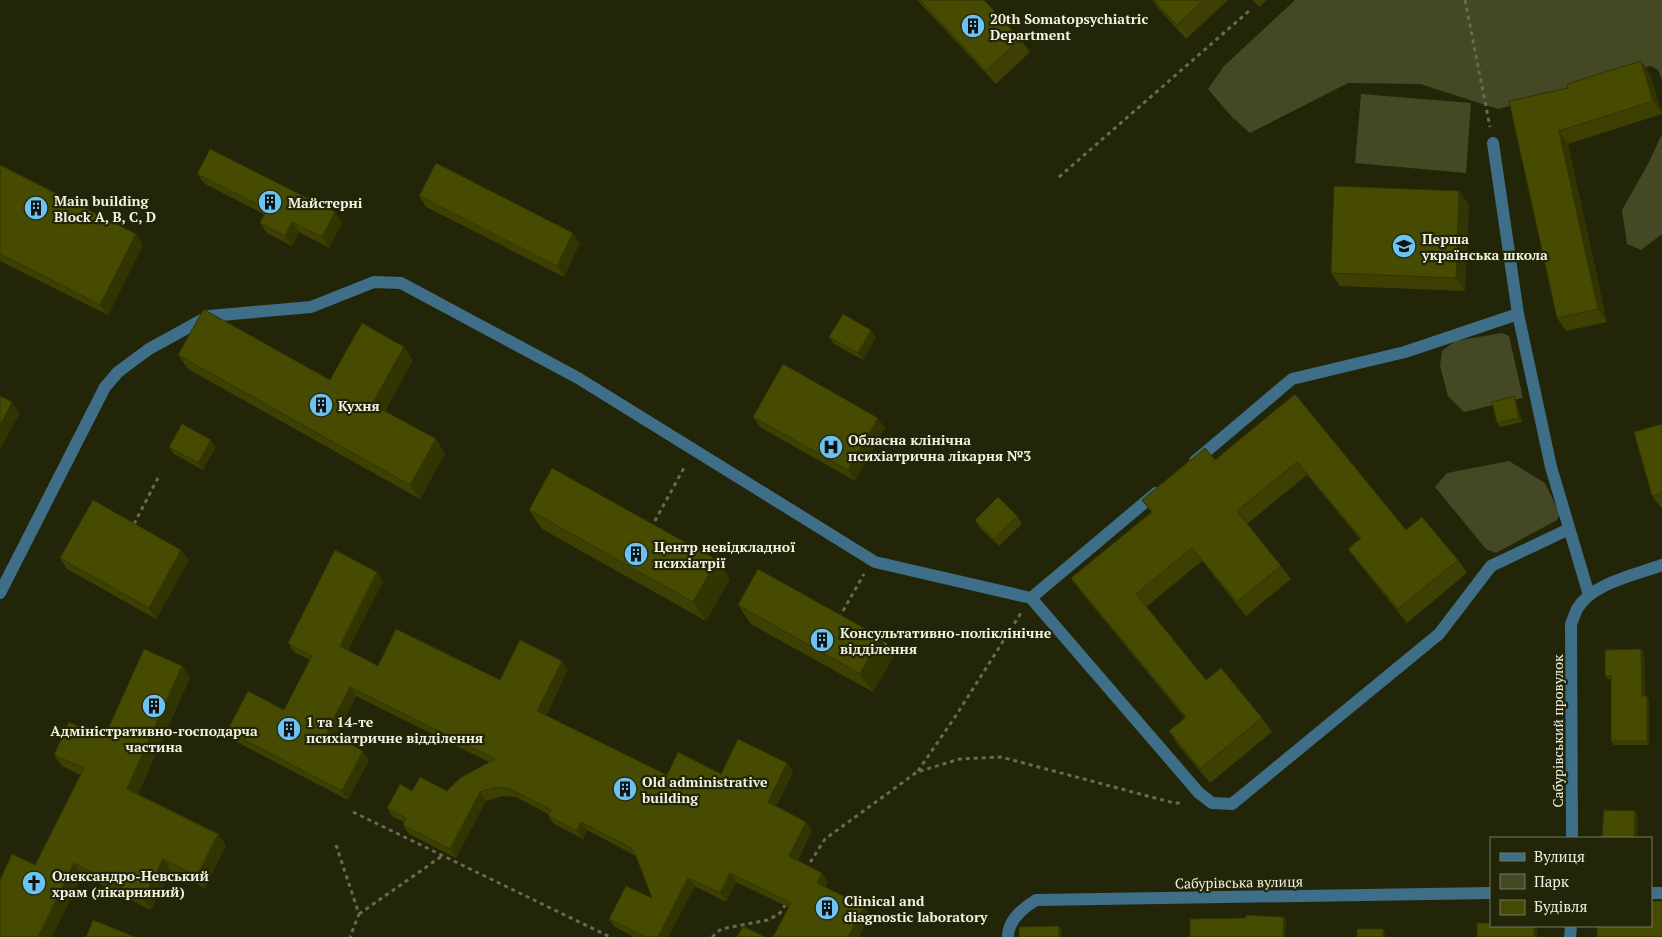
<svg xmlns="http://www.w3.org/2000/svg" width="1662" height="937" viewBox="0 0 1662 937" font-family="'PT Serif',serif">
<style>
.green{fill:#454825}
.lines{fill:none;stroke-linecap:round;stroke-linejoin:round}
.path{stroke:#686a52;stroke-width:3;stroke-dasharray:4 4;stroke-linecap:butt}
.service{stroke:#3e6e88;stroke-width:12}
.minor{stroke:#3e6e88;stroke-width:12}
.wall{fill:#3d4002}
.shaded-wall{fill:#323401}
.building{fill:#474b02;stroke:#323401}
.labels{text-anchor:middle;dominant-baseline:central;stroke-width:4.5;stroke-linejoin:round;paint-order:stroke}
.poi-label{font-size:14px;font-weight:bold;fill:#f1f3e2;stroke:#232509;text-anchor:start}
.street-label{font-size:14px;fill:#f1f3e2;stroke:#232509}
</style>
<rect width="100%" height="100%" fill="#232509"/>
<path class="green" d="M1295,0H1662V80L1658,70L1651,66L1498,109L1420,84L1348,83L1250,133L1231,116L1208,89L1224,66Z
M1361,94L1471,103L1466,173L1355,163Z
M1662,134V234L1641,250L1627,244L1622,210L1648,164Z
M1502,333L1509,336L1523,398L1464,412L1448,396L1440,366L1442,351L1455,341Z
M1509,461L1545,483L1560,514L1557,520L1496,553L1486,549L1435,487L1447,473Z"/>
<g class="lines">
<path class="path" d="M1465,0L1490,127
M1059,177L1249,11
M134,524L160,474
M651,528L685,466
M839,618L864,574
M883,643L893,649
M918,771L957,714L1021,613
M353,812L610,937
M336,845L359,914L350,937
M806,869L825,839L917,772L960,759L1001,757L1174,803H1183
M359,914L442,856
M712,937L721,929L768,920L780,913L787,902"/>
<path class="service" d="M1493,143L1518,314L1551,467L1589,595
M1195,461L1292,379L1405,352L1518,314
M1156,493L1031,598L1199,793L1212,803L1232,804L1439,634L1491,566L1569,529
M0,593L105,387L118,372L149,349L209,316L311,307L374,282L401,283L578,378L875,562L1031,598"/>
<path class="minor" d="M1572,838L1571,624C1573,619 1575,614 1577,609C1592,583 1635,575 1662,565
M1651,893H1662
M1008,937C1008,921 1023,908 1036,900L1491,893
M1570,937L1571,926"/>
</g>
<path class="wall" d="M917,0H984L1020,39L1030,52L996,84Z
M1152,0H1228L1186,39L1159,9Z
M1253,0H1267L1259,7Z
M1641,61L1650,74L1662,114L1568,144L1607,322L1566,331L1557,318L1509,101L1568,88Z
M0,165L136,234L143,245L108,315L0,261Z
M197,174L335,212L342,223L329,248L299,232L292,246L267,233L260,223L264,214L205,184Z
M1459,191L1469,205L1465,291L1340,286L1331,273Z
M419,196L580,243L564,277L426,207Z
M829,337H876L863,360L834,344Z
M404,347L413,360L385,411L445,453L420,499L188,369L178,355L330,380Z
M1295,394L1406,530L1458,560L1467,573L1407,623L1358,562L1348,549L1360,539L1307,475L1247,524L1281,566L1291,579L1246,616L1202,561L1146,607L1206,680L1262,718L1272,732L1210,783L1178,745L1169,731L1185,718L1081,592L1071,578L1151,512L1142,500L1215,460Z
M1516,400L1522,422L1500,427L1497,423Z
M753,417L885,428L855,481L760,427Z
M1662,424V509L1652,496Z
M169,447H216L203,470L174,454Z
M529,510L717,560L730,579L706,621L542,529Z
M1017,516L1022,524L999,546L980,528L975,520Z
M181,550L189,560L156,619L67,569L60,558Z
M383,581L348,650L378,666L500,680L568,669L546,716L667,775L721,774L787,763L793,772L776,807L806,822L812,830L798,860L828,882L825,887L864,906L870,915L788,907L736,882L726,902L695,886L668,937H634L615,927L609,919L652,898L636,856L587,830L583,839L554,824L548,816V814L516,797L503,796L486,801L456,858L409,834L403,825L404,822L393,817L387,808L412,791H447L489,762L356,696L335,737L369,760L348,800L233,740L227,731L284,710L310,660L294,652L288,643Z
M738,605L894,656L873,692L751,624Z
M1641,649L1644,652L1645,696L1649,700V745H1614L1611,741V679H1608L1605,676Z
M182,666L190,678L138,794L218,834L226,845L205,888L171,871L151,910L82,875L52,937H0L81,775L62,766L54,755L104,738Z"/>
<path class="shaded-wall" d="M1641,61L1650,74L1662,114L1653,101Z
M1559,131L1568,144L1607,322L1598,309Z
M1459,191L1469,205L1465,291L1456,278Z
M335,212L342,223L329,248L322,237Z
M292,222L299,232L292,246L285,236Z
M573,233L580,243L564,277L557,266Z
M136,234L143,245L108,315L100,305Z
M871,330L876,337L863,360L858,353Z
M404,347L413,360L381,417L372,404Z
M1514,396L1516,400L1522,422L1519,418Z
M12,402L20,413L0,450V426Z
M878,418L885,428L855,481L848,470Z
M436,439L445,453L420,499L410,485Z
M211,440L216,447L203,470L198,463Z
M181,550L189,560L156,619L149,608Z
M717,560L730,579L706,621L693,602Z
M377,572L383,581L346,655L340,646Z
M880,637L894,656L873,692L860,674Z
M1641,649L1644,652L1645,700L1642,696Z
M562,661L568,669L543,720L537,711Z
M182,666L190,678L135,801L127,789Z
M350,687L356,696L333,741L327,732Z
M1647,696L1649,700V745L1647,741Z
M363,751L369,760L348,800L342,791Z
M787,763L793,772L774,811L768,802Z
M480,792L486,801L456,858L450,849Z
M1635,811L1638,815L1637,838H1634Z
M581,822L587,830L583,839L577,831Z
M806,822L812,830L795,864L789,856Z
M218,834L226,845L205,888L197,876Z
M163,859L171,871L151,910L143,899Z
M74,863L82,875L52,937H38Z
M730,873L736,882L726,902L720,893Z
M822,873L828,882L823,892L817,883Z
M688,878L695,886L668,937H658Z
M864,906L870,915L859,937H848Z
M1284,917L1286,921L1285,937H1283Z
M1059,926L1062,930V937H1059Z
M1534,926H1537V937H1534Z
M1383,929L1385,932V937H1383Z"/>
<path class="building" d="M920,0H984L1020,39L986,71Z
M1153,0H1204L1177,25Z
M1641,61L1653,101L1559,131L1598,309L1557,318L1509,101L1568,88L1567,84Z
M210,149L335,212L322,237L292,222L285,236L260,223L267,209L197,174Z
M436,163L573,233L557,266L419,196Z
M0,165L136,234L100,305L0,254Z
M1334,186L1459,191L1456,278L1331,273Z
M203,310H205L330,380L362,323L404,347L372,404L436,439L410,485L178,355Z
M843,314L871,330L858,353L829,337Z
M783,364L878,418L848,470L753,417Z
M1295,394L1406,530L1422,517L1458,560L1398,609L1348,549L1361,538L1297,462L1237,511L1281,566L1237,602L1192,548L1136,594L1206,680L1221,668L1262,718L1200,769L1169,731L1186,717L1071,578L1152,512L1142,500L1205,448L1215,460Z
M0,396L12,402L0,426Z
M1514,396L1519,418L1497,423L1492,402Z
M182,424L211,440L198,463L169,447Z
M1662,424V493L1652,496L1634,432Z
M552,468L717,560L693,602L529,510Z
M998,497L1017,516L994,539L975,520Z
M93,500L181,550L149,608L60,558Z
M335,550L377,572L340,646L378,666L396,629L500,680L520,640L562,661L537,711L667,775L678,752L721,774L738,739L787,763L768,802L806,822L789,856L822,873L817,883L864,906L848,937H773L791,903L730,873L720,893L688,878L658,937H645L609,919L626,886L652,898L636,856L631,848L581,822L577,831L548,816L551,810L510,789L497,787L480,792L450,849L403,825L406,818L387,808L400,784L412,791L420,777L447,791L460,778L495,759L350,687L327,732L363,751L342,791L227,731L248,691L284,710L312,656L288,643Z
M758,569L880,637L860,674L738,605Z
M144,649L182,666L127,789L218,834L197,876L163,859L143,899L74,863L38,937H0V880L12,854L35,865L84,768L54,755L69,722L104,738Z
M1641,649L1642,696H1647V741H1611V676H1605V650Z
M1604,810L1635,811L1634,838H1602Z
M1651,901H1662V937H1597V926H1651Z
M1246,915L1284,917L1283,937H1190V919L1246,918Z
M93,920L135,937H86Z
M1477,923H1491V926H1534V937H1477Z
M743,926L765,937H737Z
M1059,926V937H1019V927Z
M1357,929H1383V937H1357Z"/>
<defs>
<g id="building-disc" transform="scale(1.25)"><circle r="9.5" fill="#6bc3f2" stroke="#232509"/><path d="M-4-6H4V6H1V3H-1V6H-4ZM-2.5-4.3h1.7v1.8h-1.7ZM.8-4.3h1.7v1.8H.8ZM-2.5-1h1.7V.8h-1.7ZM.8-1h1.7V.8H.8Z" fill="#111"/></g>
<g id="school-disc" transform="scale(1.25)"><circle r="9.5" fill="#6bc3f2" stroke="#232509"/><path d="M0-5L7-2L0 1L-7-2ZM-4 1L0 2.5L4 1V4Q0 6-4 4Z" fill="#111"/></g>
<g id="hospital-disc" transform="scale(1.25)"><circle r="9.5" fill="#6bc3f2" stroke="#232509"/><path d="M-5-5h3v3.5h4V-5h3V5h-3V1.5h-4V5h-3Z" fill="#111"/></g>
<g id="church-disc" transform="scale(1.25)"><circle r="9.5" fill="#6bc3f2" stroke="#232509"/><path d="M-1.2-6h2.4v3.5h3.3v2.4h-3.3V6h-2.4V-.1h-3.3v-2.4h3.3Z" fill="#111"/></g>
</defs>
<g fill-rule="evenodd">
<use href="#building-disc" x="973" y="26"/>
<use href="#building-disc" x="270" y="202"/>
<use href="#building-disc" x="36" y="208"/>
<use href="#school-disc" x="1404" y="246"/>
<use href="#building-disc" x="321" y="405"/>
<use href="#hospital-disc" x="831" y="447"/>
<use href="#building-disc" x="636" y="554"/>
<use href="#building-disc" x="822" y="640"/>
<use href="#building-disc" x="154" y="706"/>
<use href="#building-disc" x="289" y="729"/>
<use href="#building-disc" x="625" y="789"/>
<use href="#church-disc" x="34" y="883"/>
<use href="#building-disc" x="827" y="908"/>
</g>
<g class="labels">
<g class="poi-label">
<text x="990" y="18">20th Somatopsychiatric<tspan x="990" dy="16">Department</tspan></text>
<text x="54" y="200">Main building<tspan x="54" dy="16">Block A, B, C, D</tspan></text>
<text x="288" y="202">Майстерні</text>
<text x="1422" y="238">Перша<tspan x="1422" dy="16">українська школа</tspan></text>
<text x="338" y="405">Кухня</text>
<text x="848" y="439">Обласна клінічна<tspan x="848" dy="16">психіатрична лікарня №3</tspan></text>
<text x="654" y="546">Центр невідкладної<tspan x="654" dy="16">психіатрії</tspan></text>
<text x="840" y="632">Консультативно-поліклінічне<tspan x="840" dy="16">відділення</tspan></text>
<text x="306" y="721">1 та 14-те<tspan x="306" dy="16">психіатричне відділення</tspan></text>
<text x="154" y="730" text-anchor="middle">Адміністративно-господарча<tspan x="154" dy="16">частина</tspan></text>
<text x="642" y="781">Old administrative<tspan x="642" dy="16">building</tspan></text>
<text x="52" y="875">Олександро-Невський<tspan x="52" dy="16">храм (лікарняний)</tspan></text>
<text x="844" y="900">Clinical and<tspan x="844" dy="16">diagnostic laboratory</tspan></text>
</g>
<g class="street-label">
<text transform="translate(1557 731) rotate(-90)">Сабурівський провулок</text>
<text transform="translate(1239 882) rotate(-1)">Сабурівська вулиця</text>
</g>
</g>
<rect x="1490" y="837" width="162" height="90" fill="#232509" stroke="#757760"/>
<rect x="1500" y="853" width="25" height="8" fill="#3e6e88" stroke="#757760"/>
<text x="1534" y="862" font-size="15" fill="#f1f3e2">Вулиця</text>
<rect x="1500" y="874" width="25" height="15" fill="#454825" stroke="#757760"/>
<text x="1534" y="887" font-size="15" fill="#f1f3e2">Парк</text>
<rect x="1500" y="900" width="25" height="15" fill="#474b02" stroke="#757760"/>
<text x="1534" y="912" font-size="15" fill="#f1f3e2">Будівля</text>
</svg>
